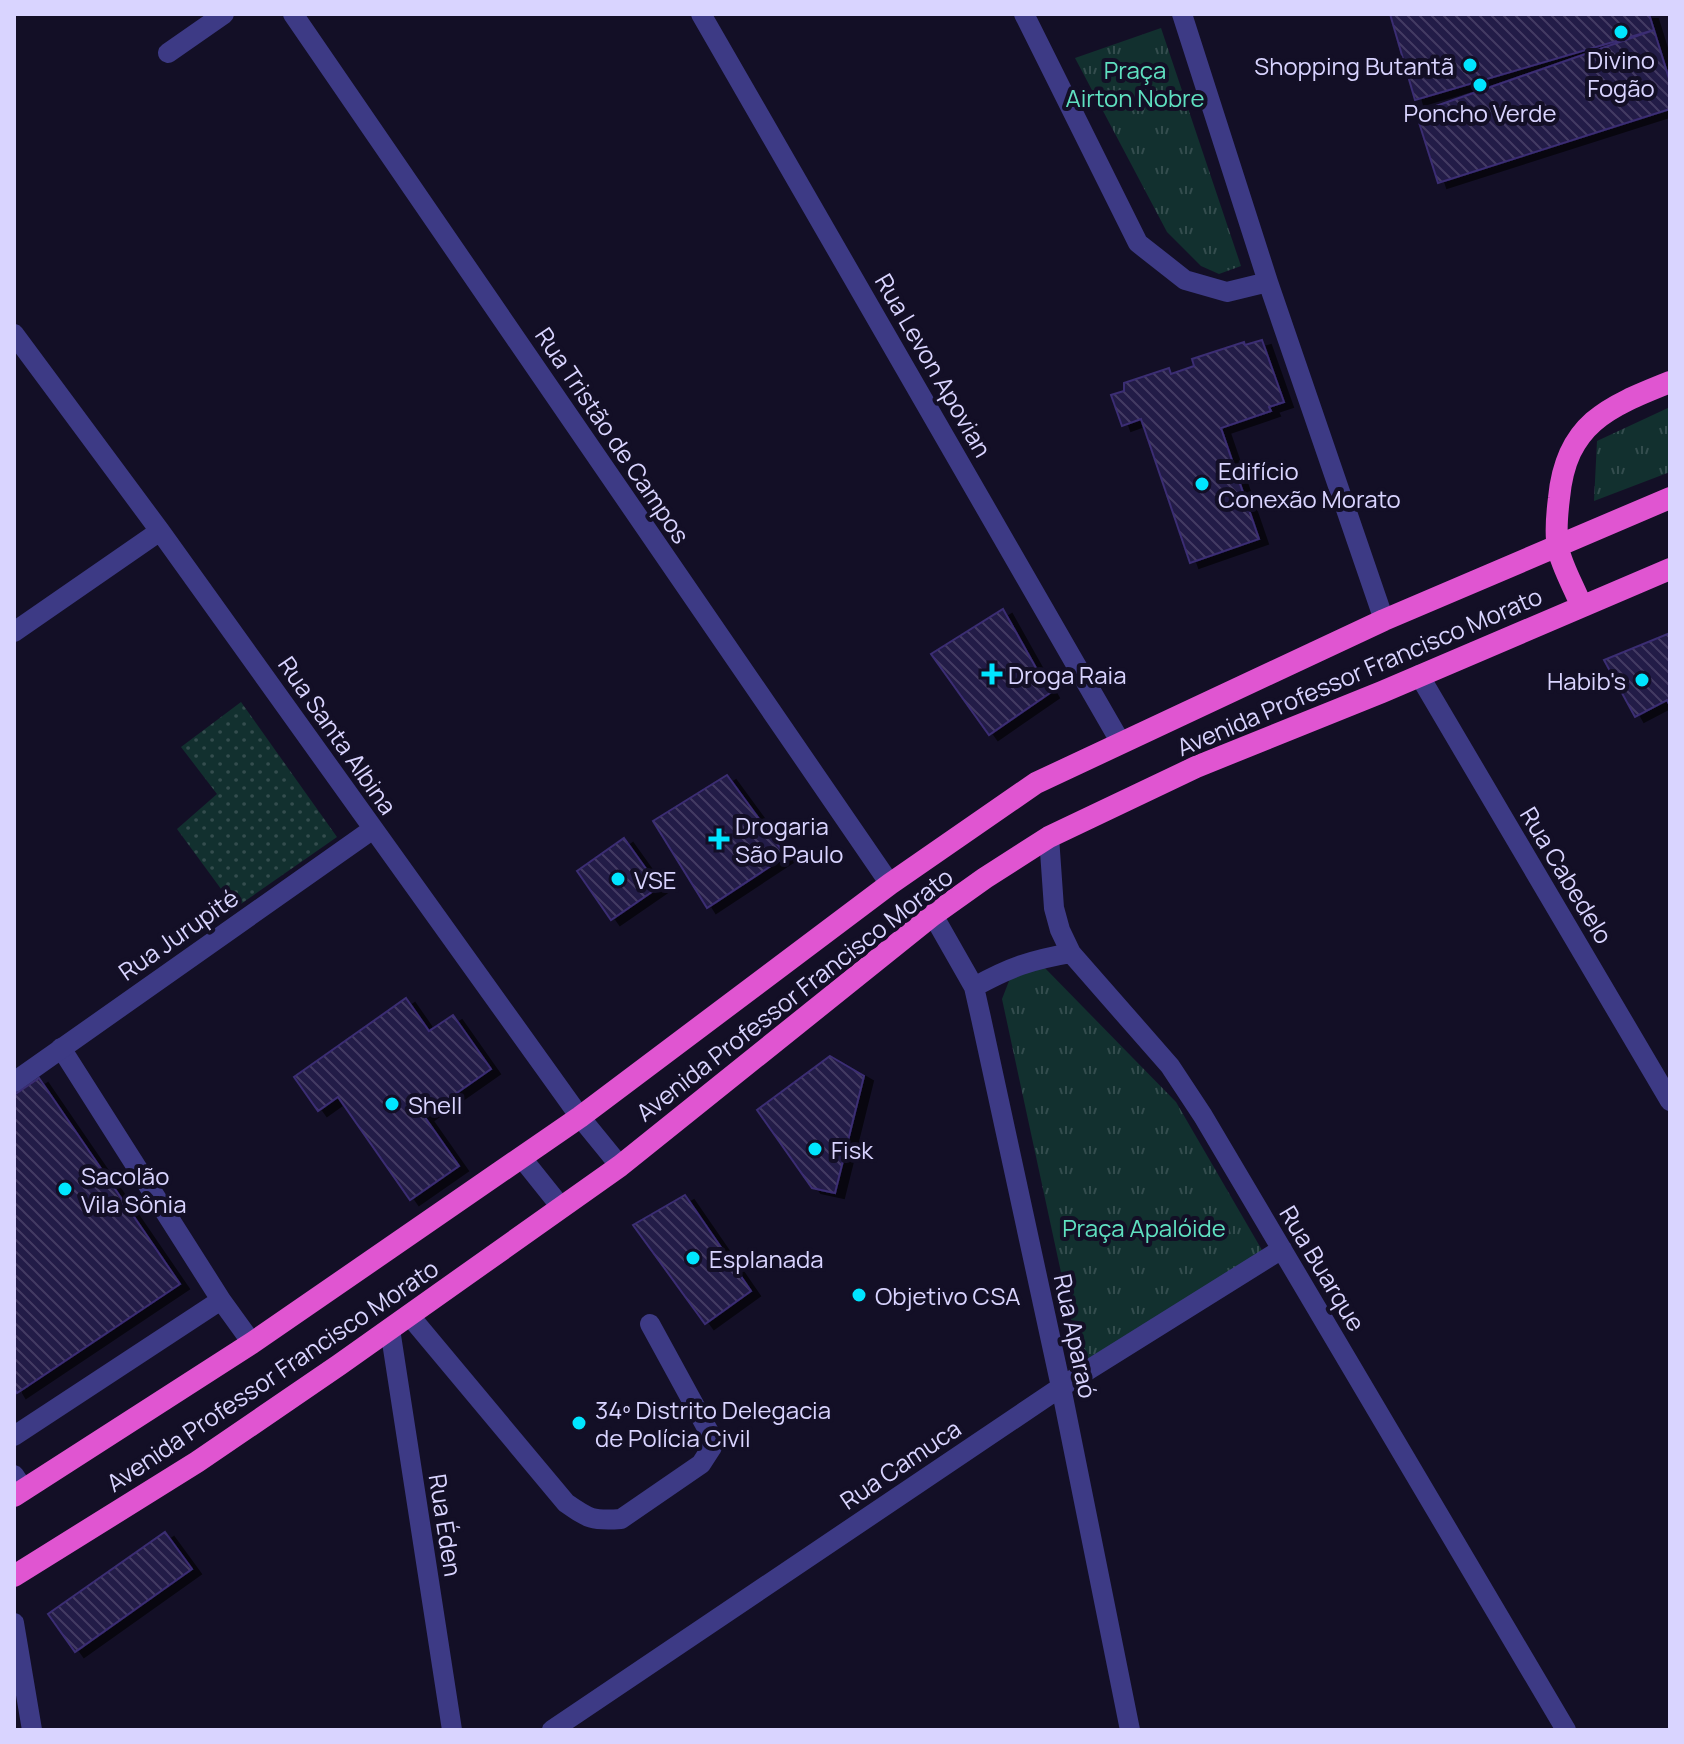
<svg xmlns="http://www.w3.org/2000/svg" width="1684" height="1744" viewBox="0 0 1684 1744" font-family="Manrope,sans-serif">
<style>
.park{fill:url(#park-tufts)}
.garden{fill:url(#garden-dots)}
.building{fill:url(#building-back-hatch);stroke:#3b2d73;stroke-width:2;filter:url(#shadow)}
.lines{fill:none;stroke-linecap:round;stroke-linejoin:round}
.service{stroke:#3d3a85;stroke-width:20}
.minor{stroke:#3d3a85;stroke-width:20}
.trunk{stroke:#e055d1;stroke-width:22}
.poi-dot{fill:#00e5ff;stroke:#130f26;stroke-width:3}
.labels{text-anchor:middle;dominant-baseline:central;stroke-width:8;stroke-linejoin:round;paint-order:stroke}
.poi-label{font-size:24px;fill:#d9d4ff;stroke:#130f26;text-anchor:start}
.park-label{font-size:24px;fill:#5fe0c0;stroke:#130f26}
.street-label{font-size:24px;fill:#d9d4ff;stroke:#130f26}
</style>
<defs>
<pattern id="park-tufts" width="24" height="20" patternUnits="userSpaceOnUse" patternTransform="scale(2)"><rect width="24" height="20" fill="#12302f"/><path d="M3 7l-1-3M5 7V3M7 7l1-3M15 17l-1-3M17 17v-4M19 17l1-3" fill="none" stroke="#344d4e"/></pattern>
<pattern id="garden-dots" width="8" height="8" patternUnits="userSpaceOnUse" patternTransform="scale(2)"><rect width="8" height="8" fill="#12302f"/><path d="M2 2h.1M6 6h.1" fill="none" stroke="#344d4e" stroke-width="1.8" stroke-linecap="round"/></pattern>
<pattern id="building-back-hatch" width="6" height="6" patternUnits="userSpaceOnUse" patternTransform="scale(2)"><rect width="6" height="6" fill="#241b47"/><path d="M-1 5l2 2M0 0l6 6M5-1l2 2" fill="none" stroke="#433b63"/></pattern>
<filter id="shadow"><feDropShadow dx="9" dy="5" stdDeviation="0" flood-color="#0009"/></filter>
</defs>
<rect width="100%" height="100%" fill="#130f26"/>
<path class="park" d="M1161,28L1241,266L1219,274L1201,266L1167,232L1075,58Z
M1670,407V472L1594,501L1597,441Z
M1042,965L1176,1102L1266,1257L1084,1379L1002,999L1014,968Z"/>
<path class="garden" d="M241,702L337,837L235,908L177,829L217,794L181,747Z"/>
<path class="building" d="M1390,14H1649L1654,30L1415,100Z
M1654,30L1670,82V109L1438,183L1416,113Z
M1262,340L1284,402L1269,407L1271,411L1221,428L1259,539L1190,563L1141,419L1122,426L1111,395L1124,391V383L1169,368L1171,374L1194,366L1192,359L1244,342L1245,345Z
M1003,609L1050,693L989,735L931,654Z
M1670,633V706L1667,700L1635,717L1604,660Z
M727,775L786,856L707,908L653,821Z
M624,838L659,887L611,920L577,871Z
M406,998L429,1031L453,1015L491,1069L424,1116L459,1166L410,1200L338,1097L318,1111L294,1077Z
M830,1056L864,1076L835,1193L812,1188L757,1110Z
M39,1078L180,1284L17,1393L14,1388V1095Z
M685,1195L751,1291L705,1324L633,1225Z
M165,1532L192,1569L75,1652L48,1614Z"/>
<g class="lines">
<path class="service" d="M61,1048L221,1300L252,1343
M521,1157L561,1207
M409,1315L566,1503C589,1519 592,1521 621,1519L701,1464L712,1447L709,1432L650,1324
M14,1436L221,1300"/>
<path class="minor" d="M293,14L890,884
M701,14L1121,743
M1024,14L1138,243L1185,280L1227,292L1268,282
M1182,14L1268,282L1384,620
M168,53L224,14
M14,334L160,531L580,1117L620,1166
M14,632L160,531
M1419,675L1670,1101
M1049,837L1054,908L1060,930L1071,953L1170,1066L1203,1116L1566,1730
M933,915L974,987L981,1018L1061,1387L1130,1730
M974,987C1010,967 1031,960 1071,953
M14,1082L373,829
M390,1329L452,1730
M14,1475L24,1490
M14,1623L32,1730
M552,1730L1061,1387L1282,1249"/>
<path class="trunk" d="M1581,605C1574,587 1562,567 1558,548C1555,532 1557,514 1559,498C1566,424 1607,407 1670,382
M14,1496L252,1343L580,1117L890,884L1036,783L1384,620L1670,498
M14,1576L197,1462L339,1365L620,1166L933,915L985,878L1049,837L1196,767L1382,692L1670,569"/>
</g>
<g class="poi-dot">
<circle cx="1621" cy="32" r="8"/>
<circle cx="1470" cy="65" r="8"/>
<circle cx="1480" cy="85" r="8"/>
<circle cx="1202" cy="484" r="8"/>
<path d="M988 662h8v8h8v8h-8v8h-8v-8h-8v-8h8z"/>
<circle cx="1642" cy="680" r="8"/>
<path d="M715 827h8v8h8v8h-8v8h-8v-8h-8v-8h8z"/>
<circle cx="618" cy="879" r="8"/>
<circle cx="392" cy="1104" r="8"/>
<circle cx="815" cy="1149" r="8"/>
<circle cx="65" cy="1189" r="8"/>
<circle cx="693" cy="1258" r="8"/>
<circle cx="859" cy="1295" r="8"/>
<circle cx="579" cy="1423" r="8"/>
</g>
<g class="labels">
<g class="poi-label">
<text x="1621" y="59" text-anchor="middle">Divino<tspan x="1621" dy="28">Fogão</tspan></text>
<text x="1454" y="65" text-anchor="end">Shopping Butantã</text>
<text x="1480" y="112" text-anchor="middle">Poncho Verde</text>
<text x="1218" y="470">Edifício<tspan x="1218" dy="28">Conexão Morato</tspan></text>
<text x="1008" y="674">Droga Raia</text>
<text x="1626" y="680" text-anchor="end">Habib's</text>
<text x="735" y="825">Drogaria<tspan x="735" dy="28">São Paulo</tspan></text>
<text x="634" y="879">VSE</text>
<text x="408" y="1104">Shell</text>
<text x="831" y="1149">Fisk</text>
<text x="81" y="1175">Sacolão<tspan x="81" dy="28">Vila Sônia</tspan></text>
<text x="709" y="1258">Esplanada</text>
<text x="875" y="1295">Objetivo CSA</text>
<text x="595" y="1409">34º Distrito Delegacia<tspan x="595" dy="28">de Polícia Civil</tspan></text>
</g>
<g class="park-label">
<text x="1135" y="69">Praça<tspan x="1135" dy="28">Airton Nobre</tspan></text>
<text x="1144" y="1227">Praça Apalóide</text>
</g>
<g class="street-label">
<text transform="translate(934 365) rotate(60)">Rua Levon Apovian</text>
<text transform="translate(613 435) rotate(56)">Rua Tristão de Campos</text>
<text transform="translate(1359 671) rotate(-23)">Avenida Professor Francisco Morato</text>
<text transform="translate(338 735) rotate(55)">Rua Santa Albina</text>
<text transform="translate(1567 875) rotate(59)">Rua Cabedelo</text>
<text transform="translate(178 934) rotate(-35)">Rua Jurupité</text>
<text transform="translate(794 994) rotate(-38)">Avenida Professor Francisco Morato</text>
<text transform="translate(1323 1268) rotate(59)">Rua Buarque</text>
<text transform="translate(1076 1336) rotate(78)">Rua Aparaó</text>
<text transform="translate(272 1375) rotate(-34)">Avenida Professor Francisco Morato</text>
<text transform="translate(900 1464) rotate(-34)">Rua Camuca</text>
<text transform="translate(446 1525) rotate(81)">Rua Éden</text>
</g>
</g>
<rect width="1684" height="1744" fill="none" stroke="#d9d4ff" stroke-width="32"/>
</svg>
